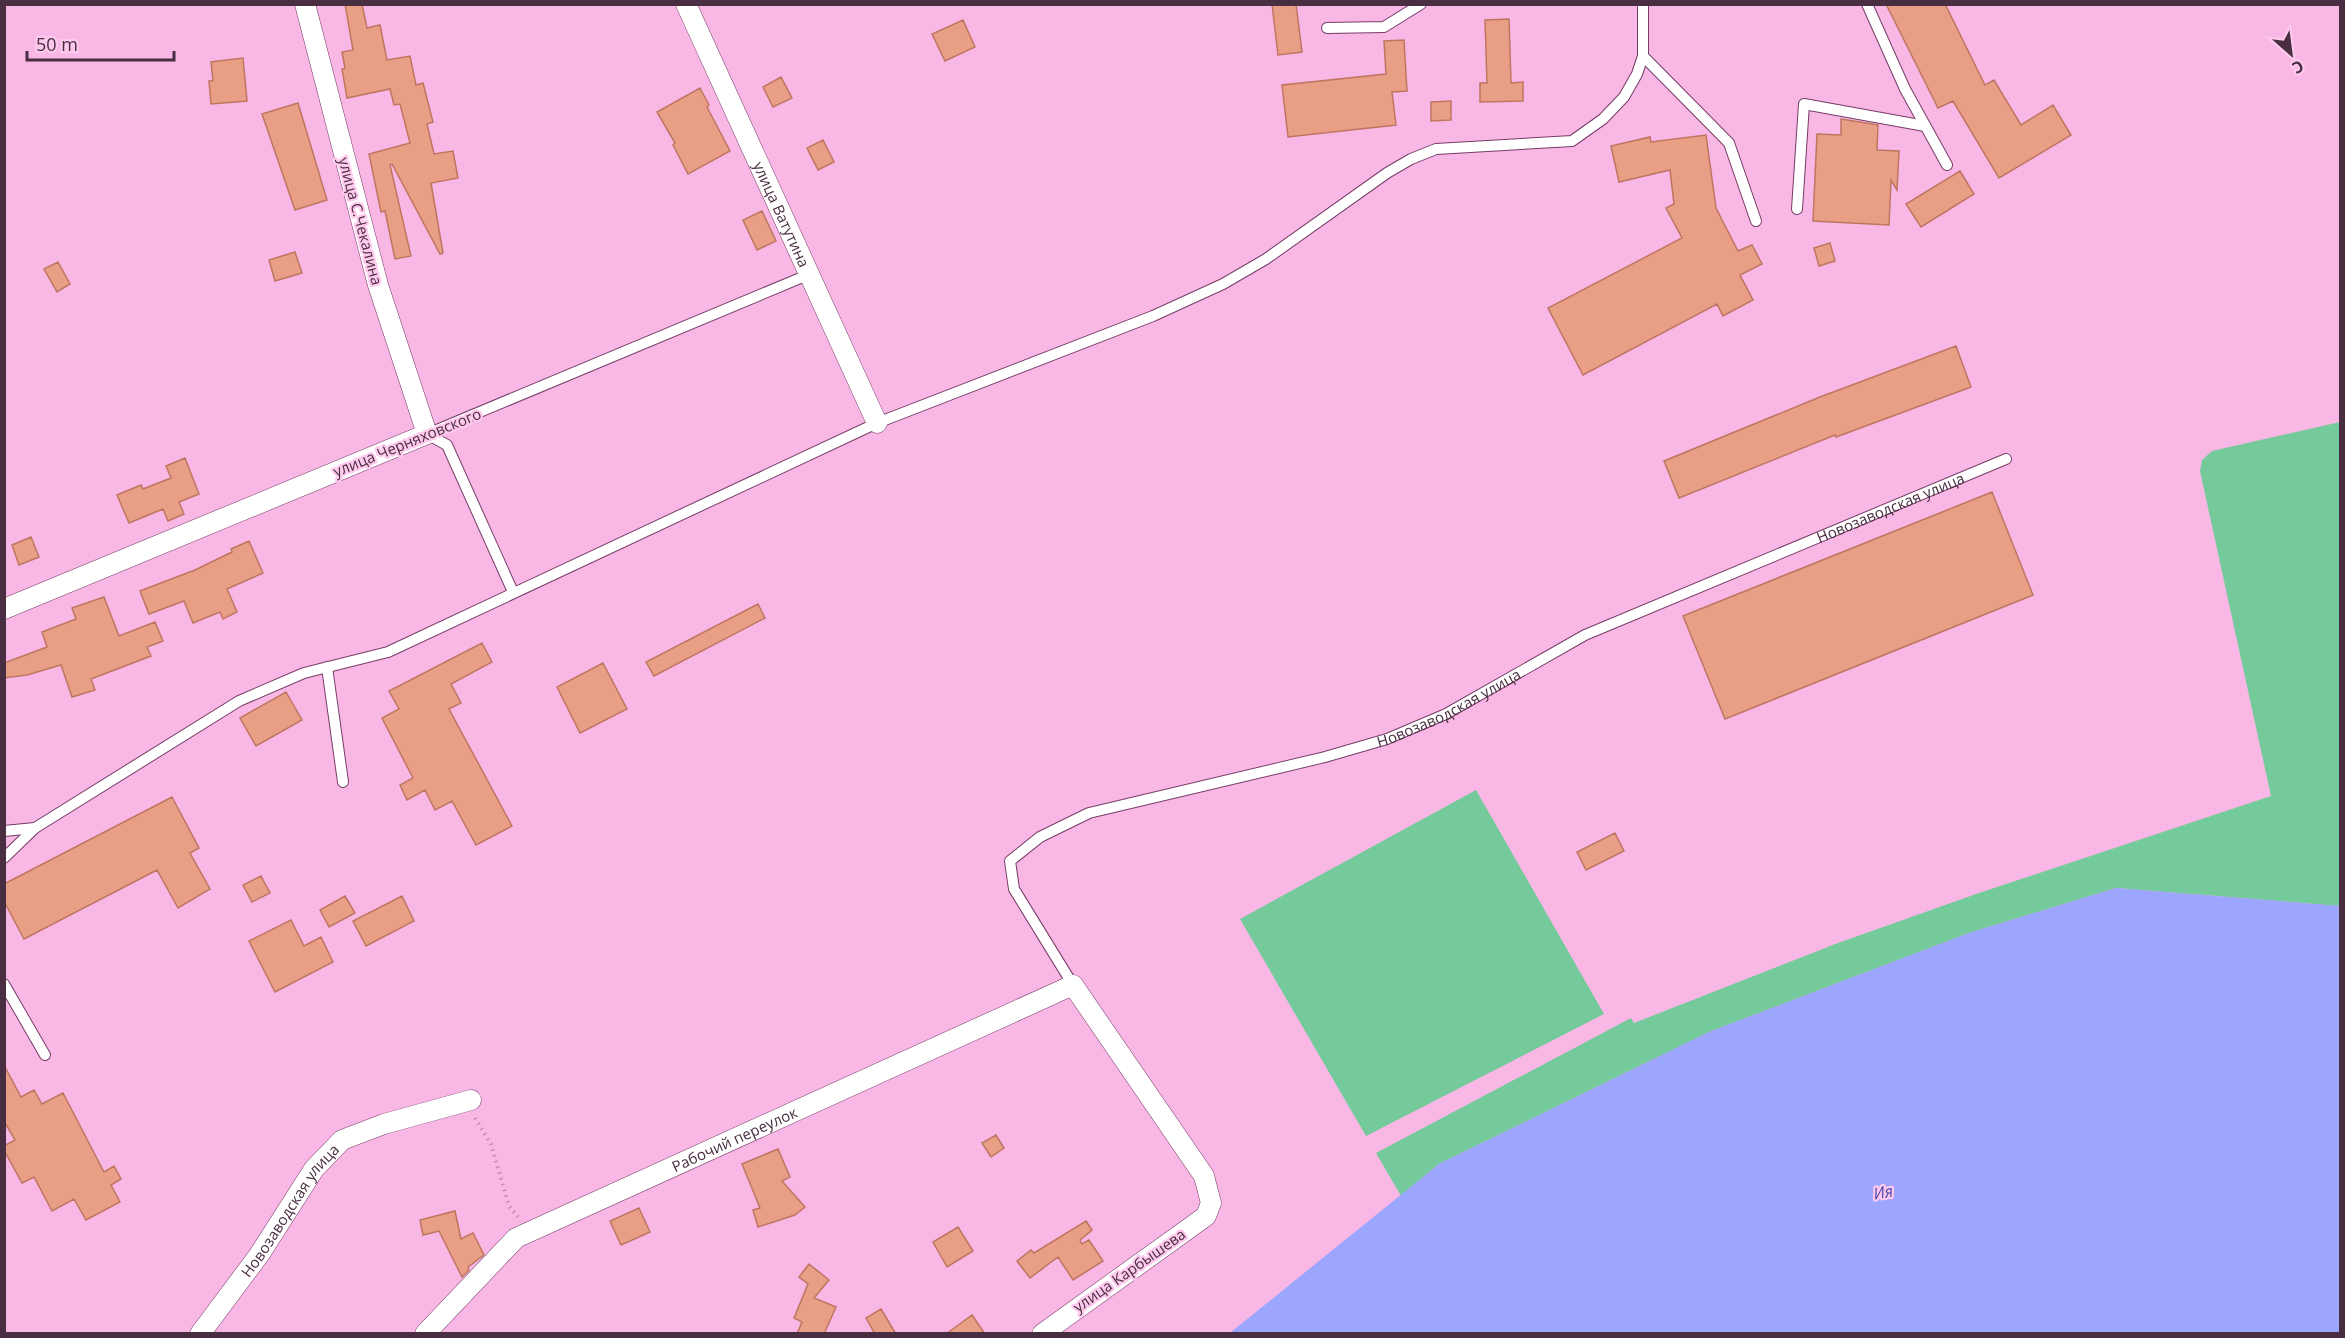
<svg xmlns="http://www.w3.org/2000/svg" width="2345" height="1338" viewBox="0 0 2345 1338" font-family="'Open Sans',sans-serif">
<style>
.green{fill:#75ca9b}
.water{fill:#9da6fe}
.building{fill:#e99e86;stroke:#be7660;stroke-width:1.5}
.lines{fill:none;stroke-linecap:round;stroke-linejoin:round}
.service-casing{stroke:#763d66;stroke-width:12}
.minor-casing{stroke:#763d66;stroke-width:21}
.path{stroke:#c38eb3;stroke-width:4;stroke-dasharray:1.5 4.5;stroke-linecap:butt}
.service{stroke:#fff;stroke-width:10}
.minor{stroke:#fff;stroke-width:20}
.labels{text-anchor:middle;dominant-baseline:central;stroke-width:4.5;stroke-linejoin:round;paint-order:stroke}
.street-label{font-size:15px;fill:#482e40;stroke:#ffc9ee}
.water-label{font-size:16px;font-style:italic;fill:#4646aa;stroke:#ffc9ee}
</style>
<rect width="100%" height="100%" fill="#f9b7e5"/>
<path class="green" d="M2340,422V906L2116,888L1969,933L1709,1032L1439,1164L1401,1196L1376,1153L1631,1018L1634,1023L1838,943L1979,893L2271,796L2200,471L2202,460L2212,451Z
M1476,790L1604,1014L1366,1136L1240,919Z"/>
<path class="water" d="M2116,888L2340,906V1333H1230L1439,1164L1709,1032L1969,933Z"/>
<path class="building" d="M345,4H362L367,28L380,25L387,60L410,56L416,85L423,83L433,122L427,124L434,154L453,151L458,178L431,183L443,253L440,254L392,164L390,165L411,256L395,259L385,211L381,212L369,154L410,143L400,104L394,105L390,89L347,98L342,69L345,68L342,52L353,50Z
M1272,4H1296L1302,52L1278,55Z
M1886,4H1945L1985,85L1994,80L2021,125L2053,105L2071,135L1999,178L1953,101L1938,108Z
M1509,19L1511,83L1523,82V101L1480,102V83H1487L1485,20Z
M963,20L975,47L945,61L932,34Z
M1404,40L1407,91L1392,92L1396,125L1288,137L1282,85L1386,74L1384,41Z
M243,58L247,101L211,104L209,81H213L211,62Z
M781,77L792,98L773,107L763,87Z
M700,88L709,105L707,107L730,151L688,174L673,145L675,143L657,112Z
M1451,101V120L1431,121V102Z
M298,103L327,200L295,210L262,114Z
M1841,119L1878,125L1877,150L1899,151L1897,190L1891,180L1889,225L1813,221L1817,134L1841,135Z
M1706,135L1716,208L1738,251L1752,245L1762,264L1740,275L1753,300L1723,316L1717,304L1583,375L1548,308L1682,238L1666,208L1674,204L1670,170L1619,182L1611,146L1650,137L1651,142Z
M823,140L834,162L818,170L807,148Z
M1960,171L1974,194L1921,227L1906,204Z
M762,211L776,241L757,250L743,220Z
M1830,243L1835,261L1819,266L1814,248Z
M295,252L302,273L275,281L269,260Z
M58,262L70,284L57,292L44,269Z
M1956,346L1971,387L1836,437L1835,435L1679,498L1664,461L1820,397Z
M185,458L199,494L179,502L184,514L168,521L163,509L129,523L117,495L141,485L143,489L171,478L166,466Z
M1992,492L2033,595L1725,719L1683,616Z
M31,537L39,557L19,565L12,545Z
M249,541L263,573L227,589L237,612L223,619L220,612L193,623L184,601L149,614L140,591L195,570L232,552L231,549Z
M104,597L119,636L155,622L163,641L147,647L151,656L91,679L95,690L72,697L61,665L27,675L4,678V663L47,647L42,632L76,619L72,608Z
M758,604L765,618L654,676L646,662Z
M482,643L492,662L451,684L461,703L449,709L512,826L476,845L452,801L435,810L425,790L407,800L400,785L413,778L382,718L399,709L389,691Z
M603,663L627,709L580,733L557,687Z
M286,692L302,720L256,746L240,718Z
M172,797L199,848L190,853L210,889L178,908L157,870L24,939L4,901V884Z
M1615,833L1624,851L1586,870L1577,852Z
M261,876L270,893L252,902L243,885Z
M345,896L355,913L329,927L320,910Z
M402,896L414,921L366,946L353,921Z
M291,920L304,946L321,937L333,962L275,992L249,941Z
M4,1065L21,1097L34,1090L42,1104L63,1093L104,1172L114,1166L121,1179L111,1185L120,1202L86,1220L74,1199L52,1211L34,1177L22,1183L4,1150V1146L15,1140L4,1121Z
M996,1135L1004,1148L991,1157L982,1143Z
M778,1149L790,1177L782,1181L805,1207L795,1215L758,1227L753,1210L760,1208L742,1164Z
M639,1208L650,1232L621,1245L610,1221Z
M455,1211L461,1239L473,1233L484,1255L468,1267L469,1270L462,1277L439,1231L423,1235L420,1220Z
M1086,1221L1092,1230L1080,1240L1082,1244L1089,1240L1103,1261L1073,1280L1058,1257L1030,1278L1017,1261L1031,1250L1034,1253Z
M958,1227L973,1251L947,1267L933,1242Z
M809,1264L829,1280L814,1298L836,1307L824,1334H797L802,1322L794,1318L808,1284L799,1277Z
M881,1309L896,1334H875L866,1318Z
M972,1315L985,1334H946Z"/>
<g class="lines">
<g class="service-casing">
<g id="service">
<path d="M1867,4L1905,89L1947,165"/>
<path d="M1327,28L1384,27L1421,4"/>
<path d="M1643,56L1729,143L1756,221"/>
<path d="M1797,209L1804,104L1925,126"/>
<path d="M427,434L810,274"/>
<path d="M427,434L447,445L513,592"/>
<path d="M327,667L343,782"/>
<path d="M4,831L35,828"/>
<path d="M4,858L35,828L239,701L304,673L388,652L877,423L1153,316L1223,284L1266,259L1387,173L1411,159L1436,149L1572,141L1603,119L1624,97L1637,74L1643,56V4"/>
<path d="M4,984L45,1055"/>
<path id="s1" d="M1073,985L1014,889L1010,861L1040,837L1089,813L1325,757L1387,739L1446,714L1585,635L2006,459"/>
</g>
</g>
<g class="minor-casing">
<g id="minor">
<path id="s2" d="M686,4L877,423"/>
<path d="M4,609L427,434L378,285L305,4"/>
<path id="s3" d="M200,1334L259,1255L314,1169L342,1140L384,1124L471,1100"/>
<path id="s4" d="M425,1334L516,1238L1073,985L1204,1176L1211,1203L1206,1216L1042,1334"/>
</g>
</g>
<path class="path" d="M475,1118L491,1144L509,1206L518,1217"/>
<use href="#service" class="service"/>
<use href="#minor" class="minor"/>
</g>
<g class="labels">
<g class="street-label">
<text stroke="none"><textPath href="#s2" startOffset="231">улица Ватутина</textPath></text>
<text transform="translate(361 221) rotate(75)">улица С.Чекалина</text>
<text transform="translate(407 442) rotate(-22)">улица Черняховского</text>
<text stroke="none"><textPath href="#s1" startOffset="1096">Новозаводская улица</textPath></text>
<text stroke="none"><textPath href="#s1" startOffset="610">Новозаводская улица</textPath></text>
<text stroke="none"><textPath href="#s4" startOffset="372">Рабочий переулок</textPath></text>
<text stroke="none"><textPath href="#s3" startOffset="153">Новозаводская улица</textPath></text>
<text transform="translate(1129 1270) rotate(-35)">улица Карбышева</text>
</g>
<g class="water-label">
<text transform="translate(1883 1192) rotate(-10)">Ия</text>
</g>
</g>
<rect width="2345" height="1338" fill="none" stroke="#482e40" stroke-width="12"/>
<g transform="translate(2291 54) rotate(152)" stroke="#ffc9ee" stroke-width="4.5" paint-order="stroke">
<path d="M0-4.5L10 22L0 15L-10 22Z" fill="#482e40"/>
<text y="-9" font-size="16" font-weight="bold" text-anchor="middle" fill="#482e40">С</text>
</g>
<path d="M27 51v9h147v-9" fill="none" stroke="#482e40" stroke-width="3"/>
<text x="36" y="51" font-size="18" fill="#482e40" stroke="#ffc9ee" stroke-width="4.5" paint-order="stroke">50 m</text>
</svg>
